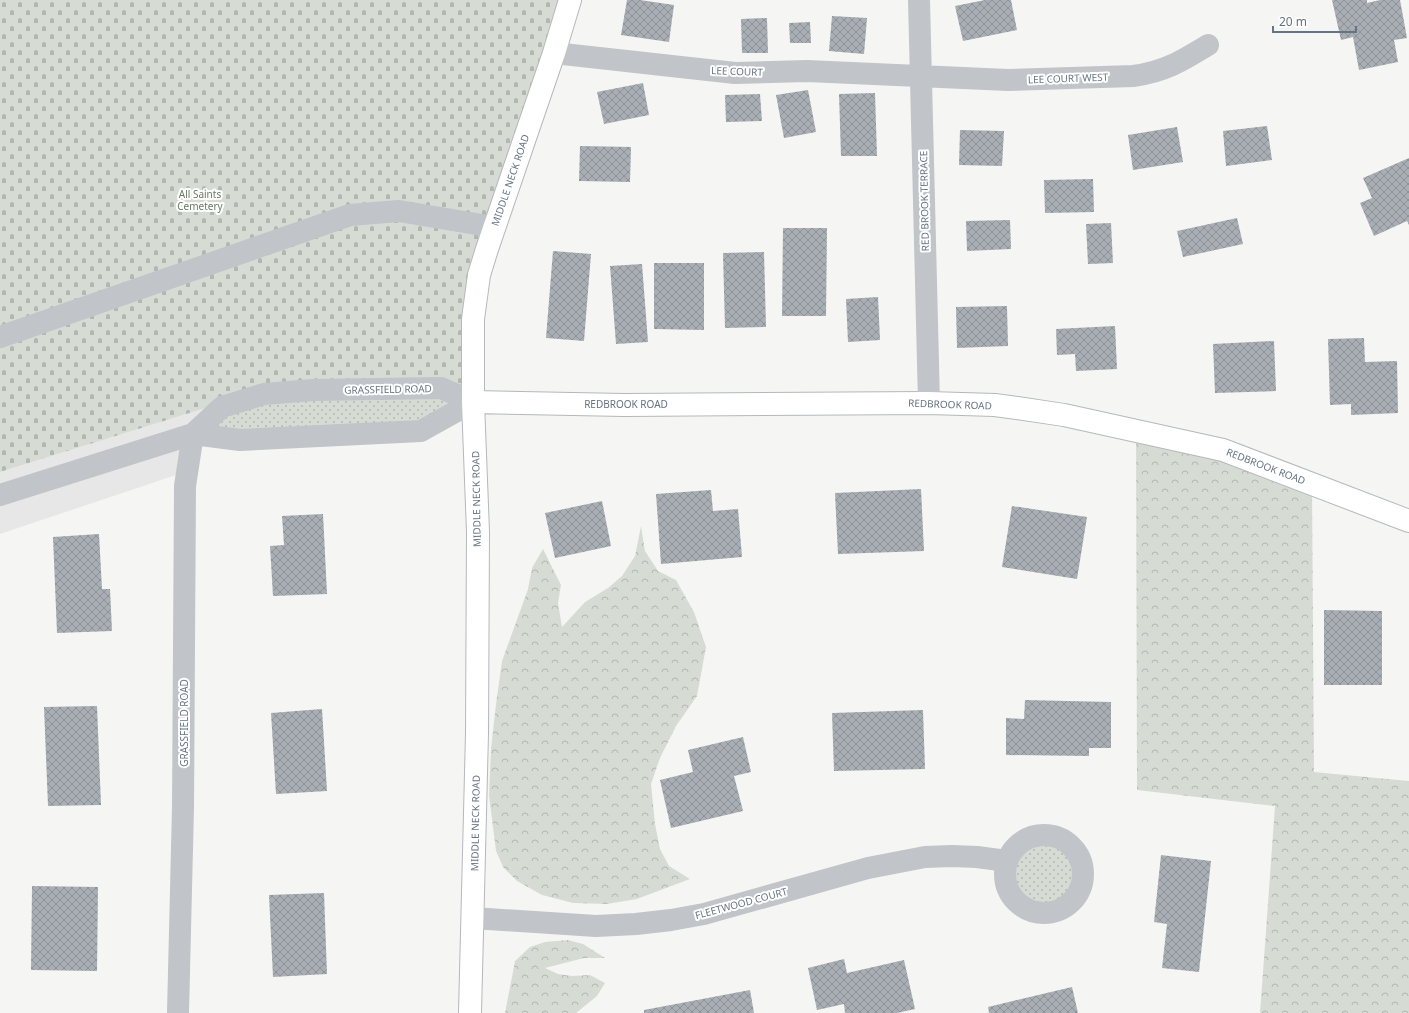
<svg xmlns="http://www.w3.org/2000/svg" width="1409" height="1013" viewBox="0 0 1409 1013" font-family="'Noto Sans',sans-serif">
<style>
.built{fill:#e6e7e6}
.grass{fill:url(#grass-dots)}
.forest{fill:url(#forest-crowns)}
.cemetery{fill:url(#cemetery-stones)}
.building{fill:url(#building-cross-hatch)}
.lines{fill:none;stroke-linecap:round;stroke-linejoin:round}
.major-casing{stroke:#b4b8bc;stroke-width:24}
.minor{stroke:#c1c4c8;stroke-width:22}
.major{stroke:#fff;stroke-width:22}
.labels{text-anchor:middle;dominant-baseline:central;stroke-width:4;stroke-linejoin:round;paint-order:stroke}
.street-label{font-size:10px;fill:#667382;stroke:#fff}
.park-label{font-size:10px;fill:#677a65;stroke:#fff}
</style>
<defs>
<pattern id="grass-dots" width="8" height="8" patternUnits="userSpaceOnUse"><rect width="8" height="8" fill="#d6dcd4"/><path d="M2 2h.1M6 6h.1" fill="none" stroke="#b1b7b1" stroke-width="1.8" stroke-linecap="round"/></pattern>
<pattern id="forest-crowns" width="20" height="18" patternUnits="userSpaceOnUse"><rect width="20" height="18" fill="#d6dcd4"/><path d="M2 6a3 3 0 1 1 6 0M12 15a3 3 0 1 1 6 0" fill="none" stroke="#b1b7b1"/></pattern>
<pattern id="cemetery-stones" width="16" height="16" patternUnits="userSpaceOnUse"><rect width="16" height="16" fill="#d6dcd4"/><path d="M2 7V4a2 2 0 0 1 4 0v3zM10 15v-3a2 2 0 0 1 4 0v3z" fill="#b1b7b1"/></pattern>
<pattern id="building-cross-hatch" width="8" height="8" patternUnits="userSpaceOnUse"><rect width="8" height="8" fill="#a8aeb4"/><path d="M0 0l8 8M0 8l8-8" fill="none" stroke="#8d9298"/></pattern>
</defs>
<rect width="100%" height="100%" fill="#f5f6f3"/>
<path class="built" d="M219,404L179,474L0,534V472Z"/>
<path class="grass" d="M435,394L461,404L416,425L202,430L225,412L264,401Z
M1013 875a32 32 0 1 1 64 0a32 32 0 1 1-64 0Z"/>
<path class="forest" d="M1136,431L1312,484L1314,772L1409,781V1013H1260L1275,806L1137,790Z
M641,526L645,551L658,571L676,580L694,612L706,647L697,696L676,726L660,758L651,784L655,824L660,849L669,866L690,879L637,899L607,904L573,903L542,895L517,881L503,867L496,851L489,795L491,749L496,704L502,661L528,589L532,568L543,549L561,585L558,603L562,627L585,602L608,588L622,576L635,556Z
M568,940L583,944L605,958H584L545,968L558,974L572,976L590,975L605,983L597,996L576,1013H505L515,961L530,947L545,942Z"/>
<path class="cemetery" d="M0,0H566L491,226L474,400L254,393L0,472Z"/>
<path class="building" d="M627,0H640L674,5L669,42L621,35Z
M985,0H1011L1017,30L963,41L955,6Z
M1332,0H1367V3L1380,0H1400L1407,38L1394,40L1398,62L1359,70L1353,37L1341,40Z
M832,16L867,18L864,54L829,51Z
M767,18L768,53H742L741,19Z
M810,22L811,43H790L789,23Z
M643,83L649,115L604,124L597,92Z
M808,90L816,132L784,138L776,95Z
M875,93L877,156H841L839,94Z
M760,94L762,121L726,122L725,95Z
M1267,126L1272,160L1226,166L1223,131Z
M1177,127L1183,162L1133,170L1128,135Z
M960,130L1004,131L1002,166L959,165Z
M580,146L631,147L630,182L579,181Z
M1409,158V225L1407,221L1374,236L1360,203L1372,198L1363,178Z
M1093,179L1094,212L1045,213L1044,180Z
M1237,218L1243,244L1183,257L1177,231Z
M1010,220L1011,249L967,251L966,221Z
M1111,223L1113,263L1088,264L1086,224Z
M783,228H827L826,316H782Z
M553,251L591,254L584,341L546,338Z
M764,252L766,327L725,328L723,253Z
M654,263H704V330L654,329Z
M642,264L648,342L616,344L610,266Z
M878,297L880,340L848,342L846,299Z
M1007,306L1008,346L957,348L956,307Z
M1115,326L1117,369L1076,371L1075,354L1057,355L1056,329Z
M1364,338L1365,362L1397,361L1398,413L1351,415V404L1330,405L1328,339Z
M1274,341L1276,391L1215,393L1213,344Z
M921,489L924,551L838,554L835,493Z
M711,490L713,511L738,509L742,557L661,564L656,494Z
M602,501L611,546L555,558L545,513Z
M1012,506L1087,517L1077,579L1002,567Z
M323,514L327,594L273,596L270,546L284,545L282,516Z
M99,534L102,589H110L112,631L57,633L53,537Z
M1324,610L1382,611V685H1324Z
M1025,700L1111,702V748H1089V756L1006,755V718L1024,719Z
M97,706L101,805L48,806L44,707Z
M322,709L327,791L276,794L271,713Z
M923,710L925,769L834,771L832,713Z
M743,737L751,772L734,776L743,811L671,828L660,780L693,772L688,750Z
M1161,855L1211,861L1199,972L1162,968L1167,924L1154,922Z
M32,886L98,887L97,971L31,970Z
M324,893L327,974L273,977L269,895Z
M844,959L847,973L904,960L915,1009L897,1013H845L844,1004L817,1010L808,968Z
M1072,987L1078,1013H989L988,1007Z
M750,990L754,1013H644V1010Z"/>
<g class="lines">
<g class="major-casing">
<path id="major" d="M473,402L624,405L929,403L995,405L1017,408L1064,415L1223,450L1409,521
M470,1013L477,733L478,532L473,402V319L479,275L487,249L554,53L570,0"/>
</g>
<path class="minor" d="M919,0L929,403
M554,53L735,73L807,71L1008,80L1133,76C1164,72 1182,61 1208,45
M0,337L350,215L399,211L494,227
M0,495L193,434L240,440L421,431L473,402
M1005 874a39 39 0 1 1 78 0a39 39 0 1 1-78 0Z
M473,918L596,926L636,924L671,920L704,914L868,868L925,857L952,856L977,857L1007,861
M178,1013L183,807L185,486L193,434L222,407L264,394L313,390L441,388L473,402"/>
<use href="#major" class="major"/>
</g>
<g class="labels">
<g class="street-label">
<text transform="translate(737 71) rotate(2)">LEE COURT</text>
<text transform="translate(1068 78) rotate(-2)">LEE COURT WEST</text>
<text transform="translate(510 180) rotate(-71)">MIDDLE NECK ROAD</text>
<text transform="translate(924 201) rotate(-91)">RED BROOK TERRACE</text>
<text transform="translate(388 389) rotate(-1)">GRASSFIELD ROAD</text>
<text x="626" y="404">REDBROOK ROAD</text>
<text transform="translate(950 404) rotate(2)">REDBROOK ROAD</text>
<text transform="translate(1266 466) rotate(21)">REDBROOK ROAD</text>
<text transform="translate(476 499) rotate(-91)">MIDDLE NECK ROAD</text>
<text transform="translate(184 723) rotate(-90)">GRASSFIELD ROAD</text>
<text transform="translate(475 823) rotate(-89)">MIDDLE NECK ROAD</text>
<text transform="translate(741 903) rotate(-15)">FLEETWOOD COURT</text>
</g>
<g class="park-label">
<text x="200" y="194">All Saints<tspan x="200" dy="12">Cemetery</tspan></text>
</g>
</g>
<path d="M1273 26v6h83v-6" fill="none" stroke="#667382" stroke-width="2"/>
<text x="1279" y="26" font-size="12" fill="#667382" stroke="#ffffff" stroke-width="3" paint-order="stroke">20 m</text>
</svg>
